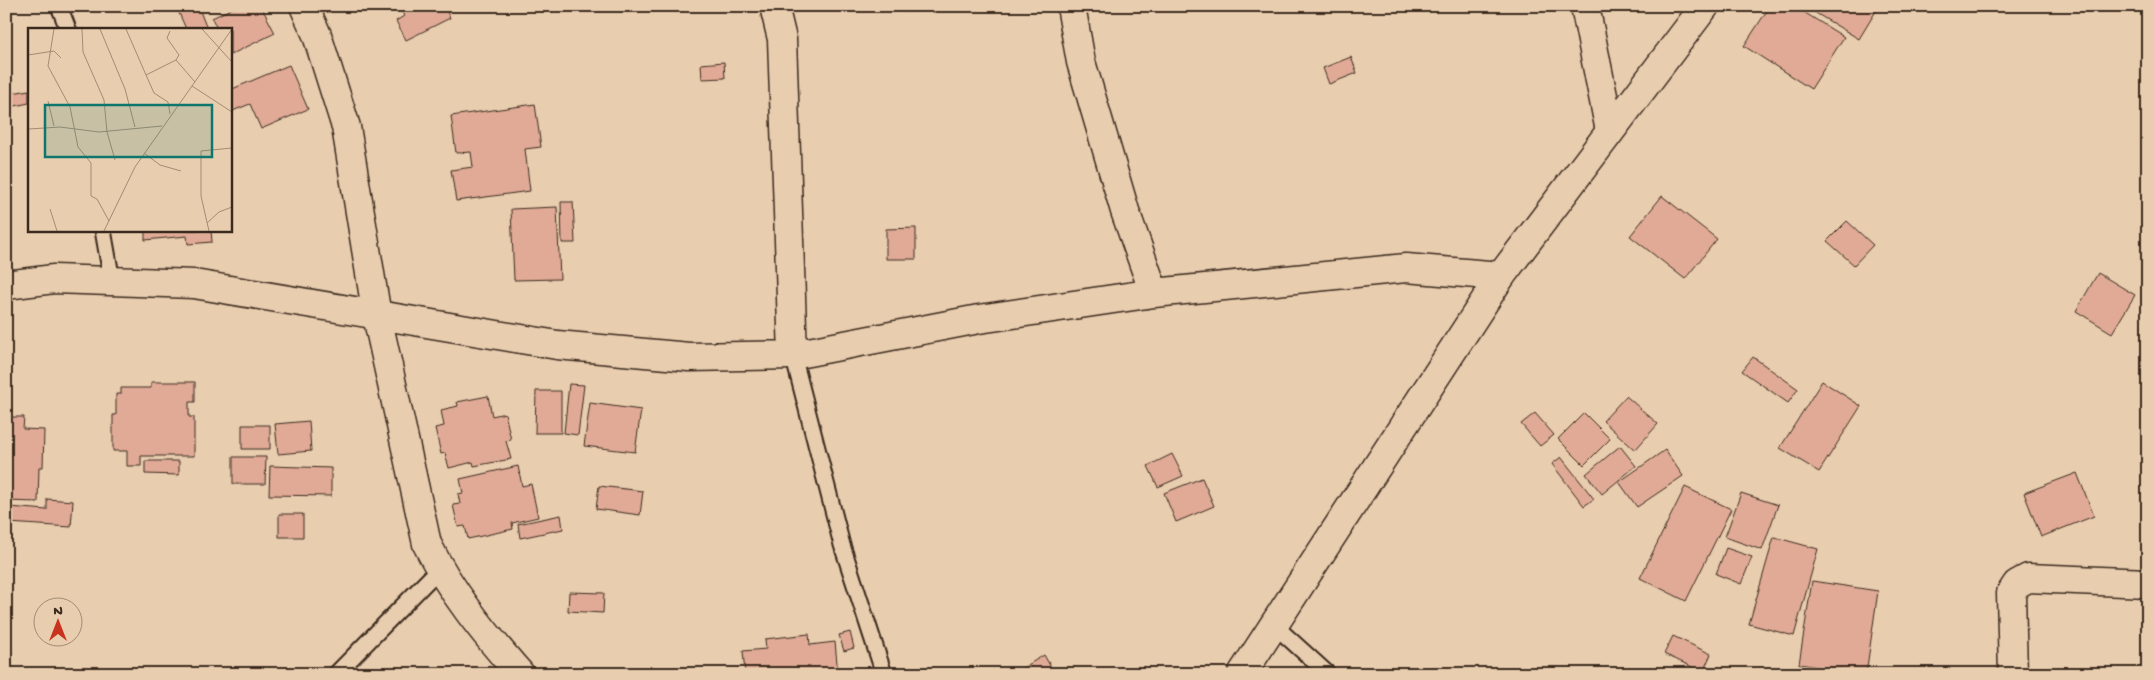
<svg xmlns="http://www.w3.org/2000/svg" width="2154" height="680" viewBox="0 0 2154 680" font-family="'Gochi Hand',sans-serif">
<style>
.building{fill:#e0aa96;stroke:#3b2a1e}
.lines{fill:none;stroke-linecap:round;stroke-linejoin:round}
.service-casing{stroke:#3b2a1e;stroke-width:19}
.minor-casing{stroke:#3b2a1e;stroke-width:31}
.tertiary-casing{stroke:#3b2a1e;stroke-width:31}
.service{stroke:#e8cdaf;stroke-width:15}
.minor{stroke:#e8cdaf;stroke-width:28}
.tertiary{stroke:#e8cdaf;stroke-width:28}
.inset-road{fill:none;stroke:#a38c75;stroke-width:1}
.view{fill:#0f766e;fill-opacity:0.15;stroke:#0f766e;stroke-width:2.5}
.inset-edge{fill:none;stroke:#3b2a1e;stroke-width:2.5}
</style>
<rect width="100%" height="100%" fill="#e8cdaf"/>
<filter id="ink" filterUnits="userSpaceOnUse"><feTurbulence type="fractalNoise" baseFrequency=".02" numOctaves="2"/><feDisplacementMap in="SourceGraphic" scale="10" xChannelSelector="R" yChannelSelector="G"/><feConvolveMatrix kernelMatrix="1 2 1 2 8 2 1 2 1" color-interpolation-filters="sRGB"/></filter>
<g filter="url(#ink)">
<path class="building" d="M176,6H198L207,29H186Z
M237,6H261L275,33L230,55V29H217L212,18Z
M399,6H444L450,18L406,40L396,21L404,16Z
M905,6H928L907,12Z
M1770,6H1794L1844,37L1811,89L1744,46Z
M1804,6H1879L1859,39Z
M1351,57L1357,73L1329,84L1323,68Z
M724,62L725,78L702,79L701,64Z
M289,65L308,109L261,129L250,104L230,112V90Z
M29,90V103L10,107L7,94Z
M535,104L541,147L525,149L530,191L456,201L451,170L473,167L471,152L456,153L451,116Z
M1662,196L1717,239L1685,279L1630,236Z
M561,202H573L575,243H562Z
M557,207L560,279L514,280L511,209Z
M1847,221L1873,245L1854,265L1827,241Z
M916,228V259H886V229Z
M145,230H211L212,242L188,244L187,236L145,240Z
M2098,273L2135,295L2112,333L2076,311Z
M1753,357L1798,389L1788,403L1742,371Z
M1822,381L1861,406L1819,472L1780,448Z
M151,382H195V402H189V417H194V456H141V466H127V451H113V415H116V394H121V388H151Z
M569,384L584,385L578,435L564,433Z
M536,391H561V433H535Z
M488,396L492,416L505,413L511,440L506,441L511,459L474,466L473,462L449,468L445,453L441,454L435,428L444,426L441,410L458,406L457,402Z
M1626,396L1658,424L1635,450L1603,421Z
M590,403L641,410L635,452L584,446Z
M1535,413L1554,435L1540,446L1521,424Z
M1584,413L1610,439L1584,465L1558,439Z
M6,417H24L23,429L44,430L43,467H39L38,502L6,501Z
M309,421L311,451L278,454L275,424Z
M242,425H270V449H242Z
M1620,446L1636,466L1602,494L1586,474Z
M1665,450L1683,476L1637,507L1619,482Z
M1172,454L1183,476L1158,487L1148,466Z
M233,457H266L265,484H233Z
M1561,457L1594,499L1584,506L1552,464Z
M145,461H179V475L145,474Z
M270,466L331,468V496L269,495Z
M518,466L522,486L531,484L538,517L512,523L513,529L468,539L465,526L458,527L453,505L460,504L458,494L463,493L460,479Z
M2077,473L2094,516L2041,537L2024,493Z
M1202,478L1214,506L1176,522L1164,493Z
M599,486L643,491L640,515L596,509Z
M1685,487L1731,509L1686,601L1640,578Z
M1741,493L1778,505L1762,550L1725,537Z
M47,499L73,501L71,527L8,523L9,507L47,510Z
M279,514H303V537H279Z
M561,515L563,529L520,538L518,524Z
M1774,537L1818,549L1794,636L1749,624Z
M1726,548L1752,557L1741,584L1716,574Z
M1812,581L1878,591L1866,674L1799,664Z
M569,592L604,593L603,613L568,611Z
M850,632L854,648L844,651L839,635Z
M809,634L810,645L835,642L838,674H745L743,651L766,649L765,639Z
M1673,636L1711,654L1703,672L1664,654Z
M1044,655L1052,669L1045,674H1013Z"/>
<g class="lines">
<g class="service-casing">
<path id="service" d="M59,6L68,29
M103,230L112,281
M793,355L842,545L884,674
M1274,625L1328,674
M336,674L439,569"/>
</g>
<g class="minor-casing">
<path id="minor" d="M304,6L317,35L346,127L377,316L427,544C450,591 485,634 520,674
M774,6L782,39L793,355
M1071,6L1081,62L1125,211L1154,293
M1585,6L1610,131
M6,285L54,279L194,284L557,345L689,357L793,355L979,319L1154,293L1406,268L1501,276
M2013,674L2011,593L2017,584L2028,578L2148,583"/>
</g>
<g class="tertiary-casing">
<path id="tertiary" d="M1242,674L1501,276L1705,6"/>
</g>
<use href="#service" class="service"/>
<use href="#minor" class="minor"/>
<use href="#tertiary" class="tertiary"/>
</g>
</g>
<g transform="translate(28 28)">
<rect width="204" height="204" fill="#e8cdaf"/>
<path class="inset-road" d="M26,1L20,38L42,79L50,119L63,135V168L69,171L81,193M54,1L55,24L76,72L79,104L87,132M72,1L97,61L107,99M98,1L118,47M174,1L204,34M142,3L139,10L151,27L148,32L167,54M0,27L26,23L33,30M164,58L204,84M20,73L26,98M142,86L140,74L126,65L118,47L148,32M0,97V120M1,101L32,99L71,104L134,98M116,125L132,137L153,143M22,181L29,203M179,195L191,184L204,179M76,203L107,139L204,1M181,203L173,168V123L204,120"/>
<path class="view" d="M17,77H184V129H17Z"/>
<rect width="204" height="204" class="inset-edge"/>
</g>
<rect width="2154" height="680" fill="none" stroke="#e8cdaf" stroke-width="25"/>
<rect x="12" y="12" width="2129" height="655" fill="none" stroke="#3b2a1e" stroke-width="2" filter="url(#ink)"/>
<g transform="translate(58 622)"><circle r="24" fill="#e8cdaf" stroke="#a38c75"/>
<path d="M0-4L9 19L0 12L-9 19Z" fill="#c8321e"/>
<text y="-8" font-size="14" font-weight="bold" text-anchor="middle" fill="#3b2a1e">N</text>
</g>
</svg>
